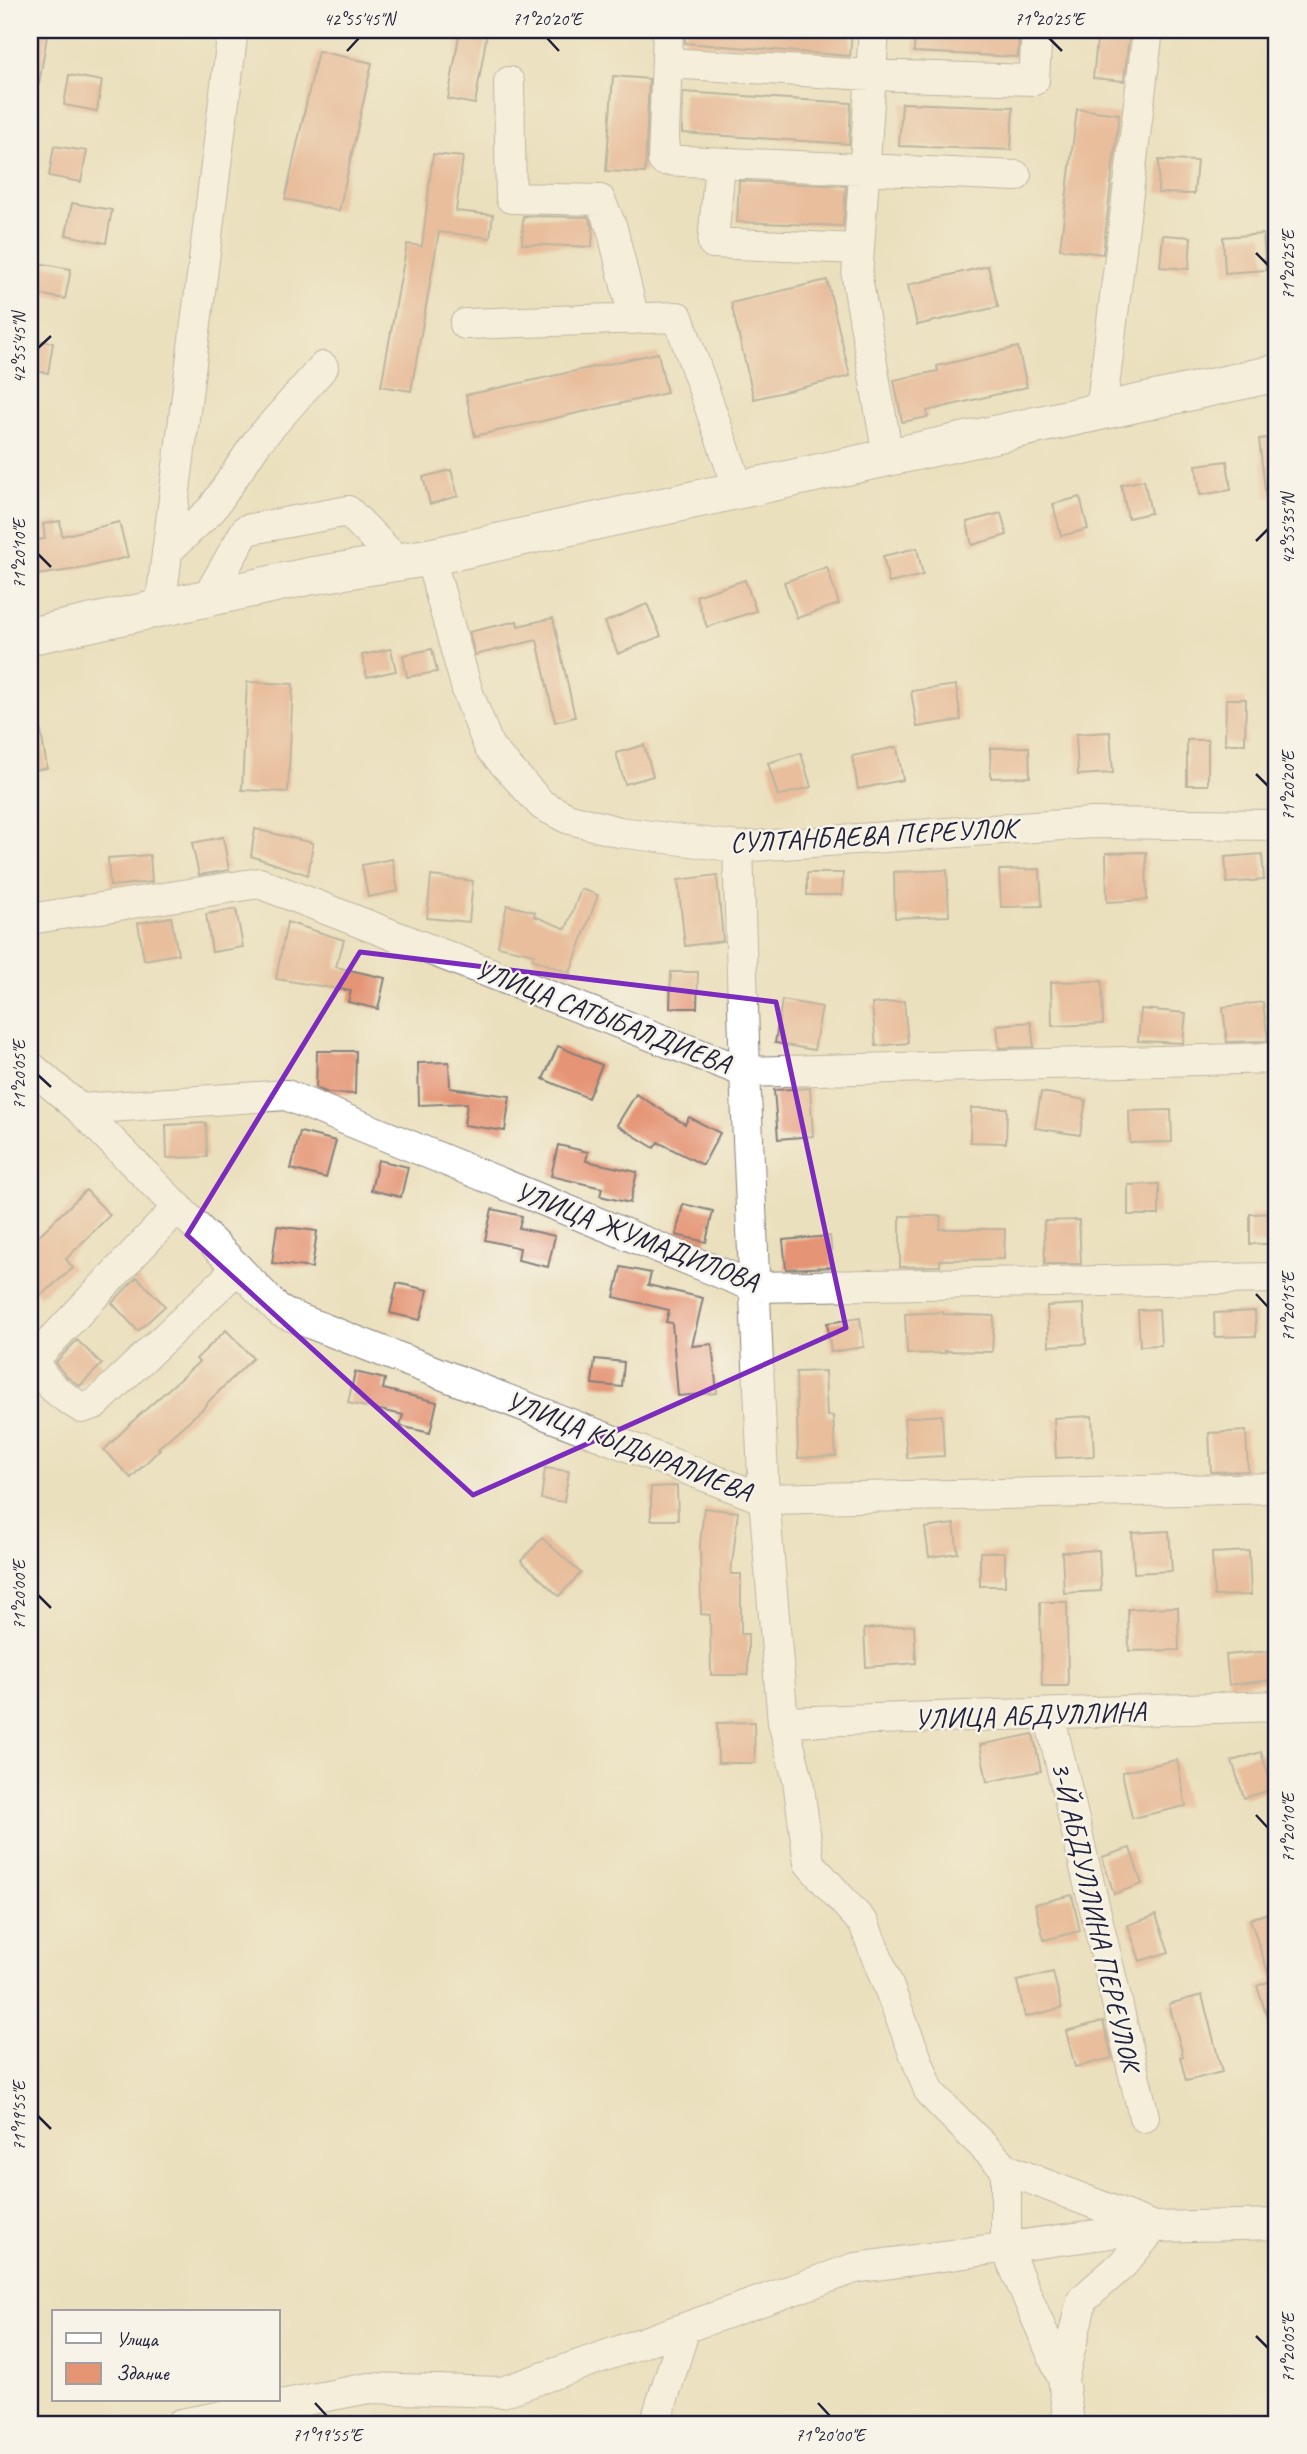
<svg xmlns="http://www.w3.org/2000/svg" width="1307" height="2454" viewBox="0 0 1307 2454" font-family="Caveat,sans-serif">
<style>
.building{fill:#e59474}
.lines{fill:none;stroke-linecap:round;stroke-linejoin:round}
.minor-casing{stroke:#86817c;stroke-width:32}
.major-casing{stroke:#86817c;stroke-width:39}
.minor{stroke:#fff;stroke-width:30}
.major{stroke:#fff;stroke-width:37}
.marked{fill:none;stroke:#7b2cbf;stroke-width:5;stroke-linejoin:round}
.ticks{fill:none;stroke:#22223b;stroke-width:2.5}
.labels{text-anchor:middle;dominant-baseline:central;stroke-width:5;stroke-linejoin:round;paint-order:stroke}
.street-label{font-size:28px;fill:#22223b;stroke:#f7f3e8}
.neatline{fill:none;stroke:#22223b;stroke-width:2.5}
.ticks-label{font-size:18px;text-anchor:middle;fill:#22223b}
</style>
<rect width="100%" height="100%" fill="#f7f3e8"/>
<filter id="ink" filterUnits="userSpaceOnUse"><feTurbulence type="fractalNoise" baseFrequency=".0143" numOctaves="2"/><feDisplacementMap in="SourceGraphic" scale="14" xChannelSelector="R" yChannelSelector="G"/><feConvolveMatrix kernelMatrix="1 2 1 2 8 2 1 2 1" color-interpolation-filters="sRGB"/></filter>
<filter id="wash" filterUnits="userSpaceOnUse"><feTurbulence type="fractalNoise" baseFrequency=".00686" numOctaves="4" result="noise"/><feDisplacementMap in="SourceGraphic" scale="28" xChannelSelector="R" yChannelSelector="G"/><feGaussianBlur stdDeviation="1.57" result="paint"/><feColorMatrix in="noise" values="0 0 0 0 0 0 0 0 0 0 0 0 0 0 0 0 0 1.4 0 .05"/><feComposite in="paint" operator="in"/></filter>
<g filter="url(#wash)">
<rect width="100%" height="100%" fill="#ebe0bd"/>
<g id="blocks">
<path class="building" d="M30,30H48L39,84L30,83Z
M460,30L487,33L475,104L448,99Z
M685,30H852L850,56L685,43Z
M915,30H1019L1018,57L914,52Z
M1098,30H1130L1124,81L1093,78Z
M318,51L372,63L339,211L285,199Z
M69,75L102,81L97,111L64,105Z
M613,76L649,79L645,173L606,171Z
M683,92L851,103L849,144L682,133Z
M902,103L1013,107L1011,150L899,146Z
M1077,109L1119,114L1103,254L1060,249Z
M54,146L87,151L81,182L49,176Z
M433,154L463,157L456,211L493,215L490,238L439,232L411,391L381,386L407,244L422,246Z
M1159,160L1197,161L1194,194L1158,193Z
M739,181L846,186L843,226L737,222Z
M72,203L112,210L106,243L66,235Z
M523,216L588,217L593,227L592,247L522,244Z
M1263,234L1266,270L1225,273L1223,237Z
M1163,235L1191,237L1189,269L1160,267Z
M38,263L71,269L65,299L33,293Z
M988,266L998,307L917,325L908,285Z
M827,280L850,376L754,399L731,303Z
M30,339L53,343L48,373L30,370Z
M1018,347L1027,387L927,411L928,417L902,422L894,380L938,371L937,366Z
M658,353L667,393L475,436L466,395Z
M1277,437V497L1266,498L1259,439Z
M1227,461L1231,490L1200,495L1196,465Z
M451,470L458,496L430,504L423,477Z
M1144,480L1151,513L1128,518L1121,485Z
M1080,497L1088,529L1061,536L1053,504Z
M1001,513L1007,535L972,545L967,522Z
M60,521L62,536L119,522L128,557L84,568L30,576V541L45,539L43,524Z
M917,548L923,575L889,583L883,556Z
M827,567L839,604L797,618L784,582Z
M745,580L756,611L707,627L696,596Z
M647,604L661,636L618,654L605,622Z
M553,618L575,717L555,722L537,640L475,655L469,632L517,621L518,626Z
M391,649L396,671L367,677L362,655Z
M432,649L437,672L407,677L403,655Z
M247,682L293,684L288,792L242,790Z
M956,685L961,720L917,727L911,691Z
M1226,699H1246L1245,744H1225Z
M39,720L47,768L30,771V721Z
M1110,732L1113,773L1078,775L1076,734Z
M1187,740H1208V785H1187Z
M644,745L653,776L625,784L616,753Z
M897,747L903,780L858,789L852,756Z
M1029,747L1030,777L991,778L990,748Z
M801,753L811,787L778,796L768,763Z
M255,829L313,843L308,875L251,856Z
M223,837L229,870L199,875L192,843Z
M1146,852L1147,900L1107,902L1106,853Z
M1262,854L1264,880L1227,883L1225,857Z
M150,855L152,882L110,886L108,858Z
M392,859L398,891L368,897L362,865Z
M1040,869L1042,906L1001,907L999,870Z
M947,870L949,916L895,918L894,872Z
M807,873H843L842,895H807Z
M717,875L723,941L685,946L678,880Z
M431,876L473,881L469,922L427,918Z
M581,889L598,895L570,973L532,959L534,954L498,946L507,905L535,912L534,916L566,929Z
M236,909L243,947L212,952L206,914Z
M171,917L178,954L144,960L138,923Z
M287,922L344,940L336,967L385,978L378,1009L348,1002L351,991L276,979Z
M671,972H698L697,1008H670Z
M1102,981L1103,1024L1052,1026L1051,982Z
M782,1000L822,1007L814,1050L775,1043Z
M904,1001L908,1043L876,1046L872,1004Z
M1263,1002L1268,1041L1227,1042L1223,1007Z
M1141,1009L1186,1013L1183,1043L1138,1041Z
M1031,1022L1034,1047L999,1048L997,1025Z
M558,1046L602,1065L588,1098L543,1079Z
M317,1051H356L355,1094L328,1093L316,1088Z
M449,1062L450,1088L510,1096L505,1131L464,1125L467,1103L419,1105L418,1063Z
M810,1088L813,1136L778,1139L774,1090Z
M1041,1092L1086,1100L1080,1135L1035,1128Z
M636,1094L685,1124L689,1117L720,1133L703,1165L658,1142L654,1148L617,1125Z
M971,1108H1007L1006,1143L970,1142Z
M1171,1110L1172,1142L1130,1143L1129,1111Z
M206,1123L207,1157L167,1158L166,1125Z
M300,1132L336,1141L326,1178L291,1169Z
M558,1145L588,1152L586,1161L637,1172L630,1203L600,1196L602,1188L551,1176Z
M378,1160L408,1167L401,1197L371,1190Z
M1159,1184V1215H1128V1185Z
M86,1190L110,1215L66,1259L73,1268L40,1296L30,1284V1244Z
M683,1204L713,1211L706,1242L676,1235Z
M492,1209L522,1216L519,1228L555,1236L548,1267L518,1260L520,1248L485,1240Z
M1277,1213V1244H1250V1214Z
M900,1216H941L940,1229H1005L1004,1259L940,1260V1266L900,1267Z
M1079,1220L1081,1264H1045L1044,1221Z
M277,1226L317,1231L312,1268L272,1263Z
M830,1236L833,1267L786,1269L783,1240Z
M621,1267L651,1273L648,1285L703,1298L692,1346L712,1344L717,1393L678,1396L672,1323L666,1322L669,1310L614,1297Z
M137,1277L165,1306L138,1331L112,1303Z
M397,1283L428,1290L420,1320L390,1313Z
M1084,1304L1086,1344L1049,1346L1047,1306Z
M1159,1309L1161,1345L1140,1346L1138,1310Z
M1255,1311L1256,1336L1215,1337L1214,1313Z
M943,1312V1314L994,1316L992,1352L945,1351V1353L907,1354L905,1314Z
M860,1318L864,1347L831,1352L827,1323Z
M226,1330L253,1358L206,1404L207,1405L158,1448L160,1449L131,1478L104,1450L135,1419L199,1362L196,1359Z
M77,1340L102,1364L80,1386L66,1376L55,1363Z
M595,1359L624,1362L622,1387L592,1384Z
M825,1371L827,1416H833L836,1456L798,1458L796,1372Z
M355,1372L385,1379L383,1389L437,1402L430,1433L400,1426L403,1415L348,1403Z
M942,1415L944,1456L907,1458L904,1418Z
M1092,1416L1094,1456L1056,1458L1054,1418Z
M1246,1431L1248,1471L1211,1472L1209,1433Z
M545,1468L569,1471L564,1502L541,1499Z
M677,1486L678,1520H651V1487Z
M704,1508L738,1512L731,1574H741V1634H748V1675H711L710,1615L701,1614L700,1544Z
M954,1524L958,1553L929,1557L925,1528Z
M1169,1531L1172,1571L1134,1573L1132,1533Z
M542,1538L581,1573L559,1596L521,1561Z
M1099,1550L1101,1591L1064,1593L1062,1552Z
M1249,1551L1251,1595L1214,1596L1212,1553Z
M980,1552H1005V1586H980Z
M1040,1602H1067L1068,1686H1042Z
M1178,1607L1179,1650L1129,1651L1128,1609Z
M914,1625L916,1663L866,1667L864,1629Z
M1269,1651L1272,1680L1229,1685L1226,1655Z
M754,1722L755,1763H718L717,1723Z
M1033,1734L1041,1771L987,1782L980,1745Z
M1261,1752L1273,1789L1244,1798L1232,1761Z
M1177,1760L1186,1806L1132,1818L1122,1772Z
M1130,1848L1142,1884L1114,1894L1102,1857Z
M1072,1895L1080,1931L1044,1940L1035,1904Z
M1277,1910V2037H1274L1257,1986L1271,1981L1250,1919Z
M1156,1915L1169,1952L1140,1961L1128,1925Z
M1053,1972L1062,2008L1025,2017L1017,1981Z
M1202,1995L1222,2072L1186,2081L1180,2057L1183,2056L1169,2004Z
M1103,2021L1112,2058L1075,2067L1066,2031Z"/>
</g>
</g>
<g filter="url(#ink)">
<use href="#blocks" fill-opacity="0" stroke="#86817c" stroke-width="2"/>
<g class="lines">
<g class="minor-casing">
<path id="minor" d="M668,30L663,160L1016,176
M874,30L857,277L888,457
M667,63L870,75L1034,80L1037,30
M509,82L511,198L600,200L612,228L634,319
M720,163L713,243L859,249
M465,324L678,317L739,490
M1101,411L1148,30
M167,551L212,509L257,442L323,367
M430,557L468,693L489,747L542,805L567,818L619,832L738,847L1092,823L1277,825
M206,600L246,530L348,511L399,563
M160,609L233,30
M738,847L745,1072L764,1499L783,1722L798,1780L809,1863L864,1924L930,2093L1006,2169L1154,2227L1122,2265L1082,2300L1063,2379
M30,919L259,883L745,1072L1277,1058
M30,1066L80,1109L286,1095L755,1287L1277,1278
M80,1109L281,1312L764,1499L1277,1488
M178,1207L39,1354L35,1362C44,1384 62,1396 82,1408L95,1404L238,1268
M1049,1714L1144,2117
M783,1722L1277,1706
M1006,2169V2248L1063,2379L1069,2424
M181,2424L369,2388L502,2392L855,2268L1154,2227L1277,2224
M655,2424L685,2328"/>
</g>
<g class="major-casing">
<path id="major" d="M30,636L310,576L430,557L1277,373"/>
</g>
<use href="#minor" class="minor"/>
<use href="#major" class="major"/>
</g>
</g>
<path d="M0 0H1307V2454H0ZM360,952L776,1002L846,1328L473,1495L187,1235Z" fill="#ebe0bd" fill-opacity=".55" fill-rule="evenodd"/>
<path class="marked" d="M360,952L776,1002L846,1328L473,1495L187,1235Z"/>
<path class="ticks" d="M547,38L559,51M1049,38L1062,51M347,51L359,38M1256,253L1268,265M38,348L51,336M1256,541L1268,529M38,554L51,567M1256,774L1268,786M38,1075L51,1087M1256,1294L1268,1307M38,1595L51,1608M1256,1815L1268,1828M38,2116L51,2129M1256,2336L1268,2348M315,2403L327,2416M818,2403L830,2416"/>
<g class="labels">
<g class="street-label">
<text transform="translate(873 835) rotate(-3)">СУЛТАНБАЕВА ПЕРЕУЛОК</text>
<text transform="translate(603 1016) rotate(21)">УЛИЦА САТЫБАЛДИЕВА</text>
<text transform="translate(637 1236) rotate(21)">УЛИЦА ЖУМАДИЛОВА</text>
<text transform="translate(629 1446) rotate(21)">УЛИЦА КЫДЫРАЛИЕВА</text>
<text transform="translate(1030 1715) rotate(-2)">УЛИЦА АБДУЛЛИНА</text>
<text transform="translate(1096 1916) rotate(77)">3-Й АБДУЛЛИНА ПЕРЕУЛОК</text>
</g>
</g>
<rect width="1307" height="2454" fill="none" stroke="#f7f3e8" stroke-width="77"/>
<rect x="52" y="2310" width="228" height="91" fill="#f7f3e8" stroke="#a29fa3" stroke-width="2"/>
<rect x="66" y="2333" width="35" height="10" fill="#ffffff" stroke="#a29fa3" stroke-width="2"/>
<text x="116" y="2346" font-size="21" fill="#22223b">Улица</text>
<rect x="66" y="2363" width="35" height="21" fill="#e59474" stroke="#a29fa3" stroke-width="2"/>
<text x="116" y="2380" font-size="21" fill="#22223b">Здание</text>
<rect x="38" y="38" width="1230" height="2378" class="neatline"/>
<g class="ticks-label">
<text x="359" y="25">42°55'45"N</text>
<text x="547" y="25">71°20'20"E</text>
<text x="1049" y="25">71°20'25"E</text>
<text transform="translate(1288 265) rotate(-90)" y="6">71°20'25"E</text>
<text transform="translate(19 348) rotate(-90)" y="6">42°55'45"N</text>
<text transform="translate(1288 529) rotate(-90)" y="6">42°55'35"N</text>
<text transform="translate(19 554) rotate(-90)" y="6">71°20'10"E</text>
<text transform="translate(1288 786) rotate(-90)" y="6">71°20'20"E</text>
<text transform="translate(19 1075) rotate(-90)" y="6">71°20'05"E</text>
<text transform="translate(1288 1307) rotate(-90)" y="6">71°20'15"E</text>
<text transform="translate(19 1595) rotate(-90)" y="6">71°20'00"E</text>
<text transform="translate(1288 1828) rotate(-90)" y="6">71°20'10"E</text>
<text transform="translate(19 2116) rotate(-90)" y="6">71°19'55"E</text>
<text transform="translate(1288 2348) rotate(-90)" y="6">71°20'05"E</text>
<text x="327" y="2441">71°19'55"E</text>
<text x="830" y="2441">71°20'00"E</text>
</g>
</svg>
